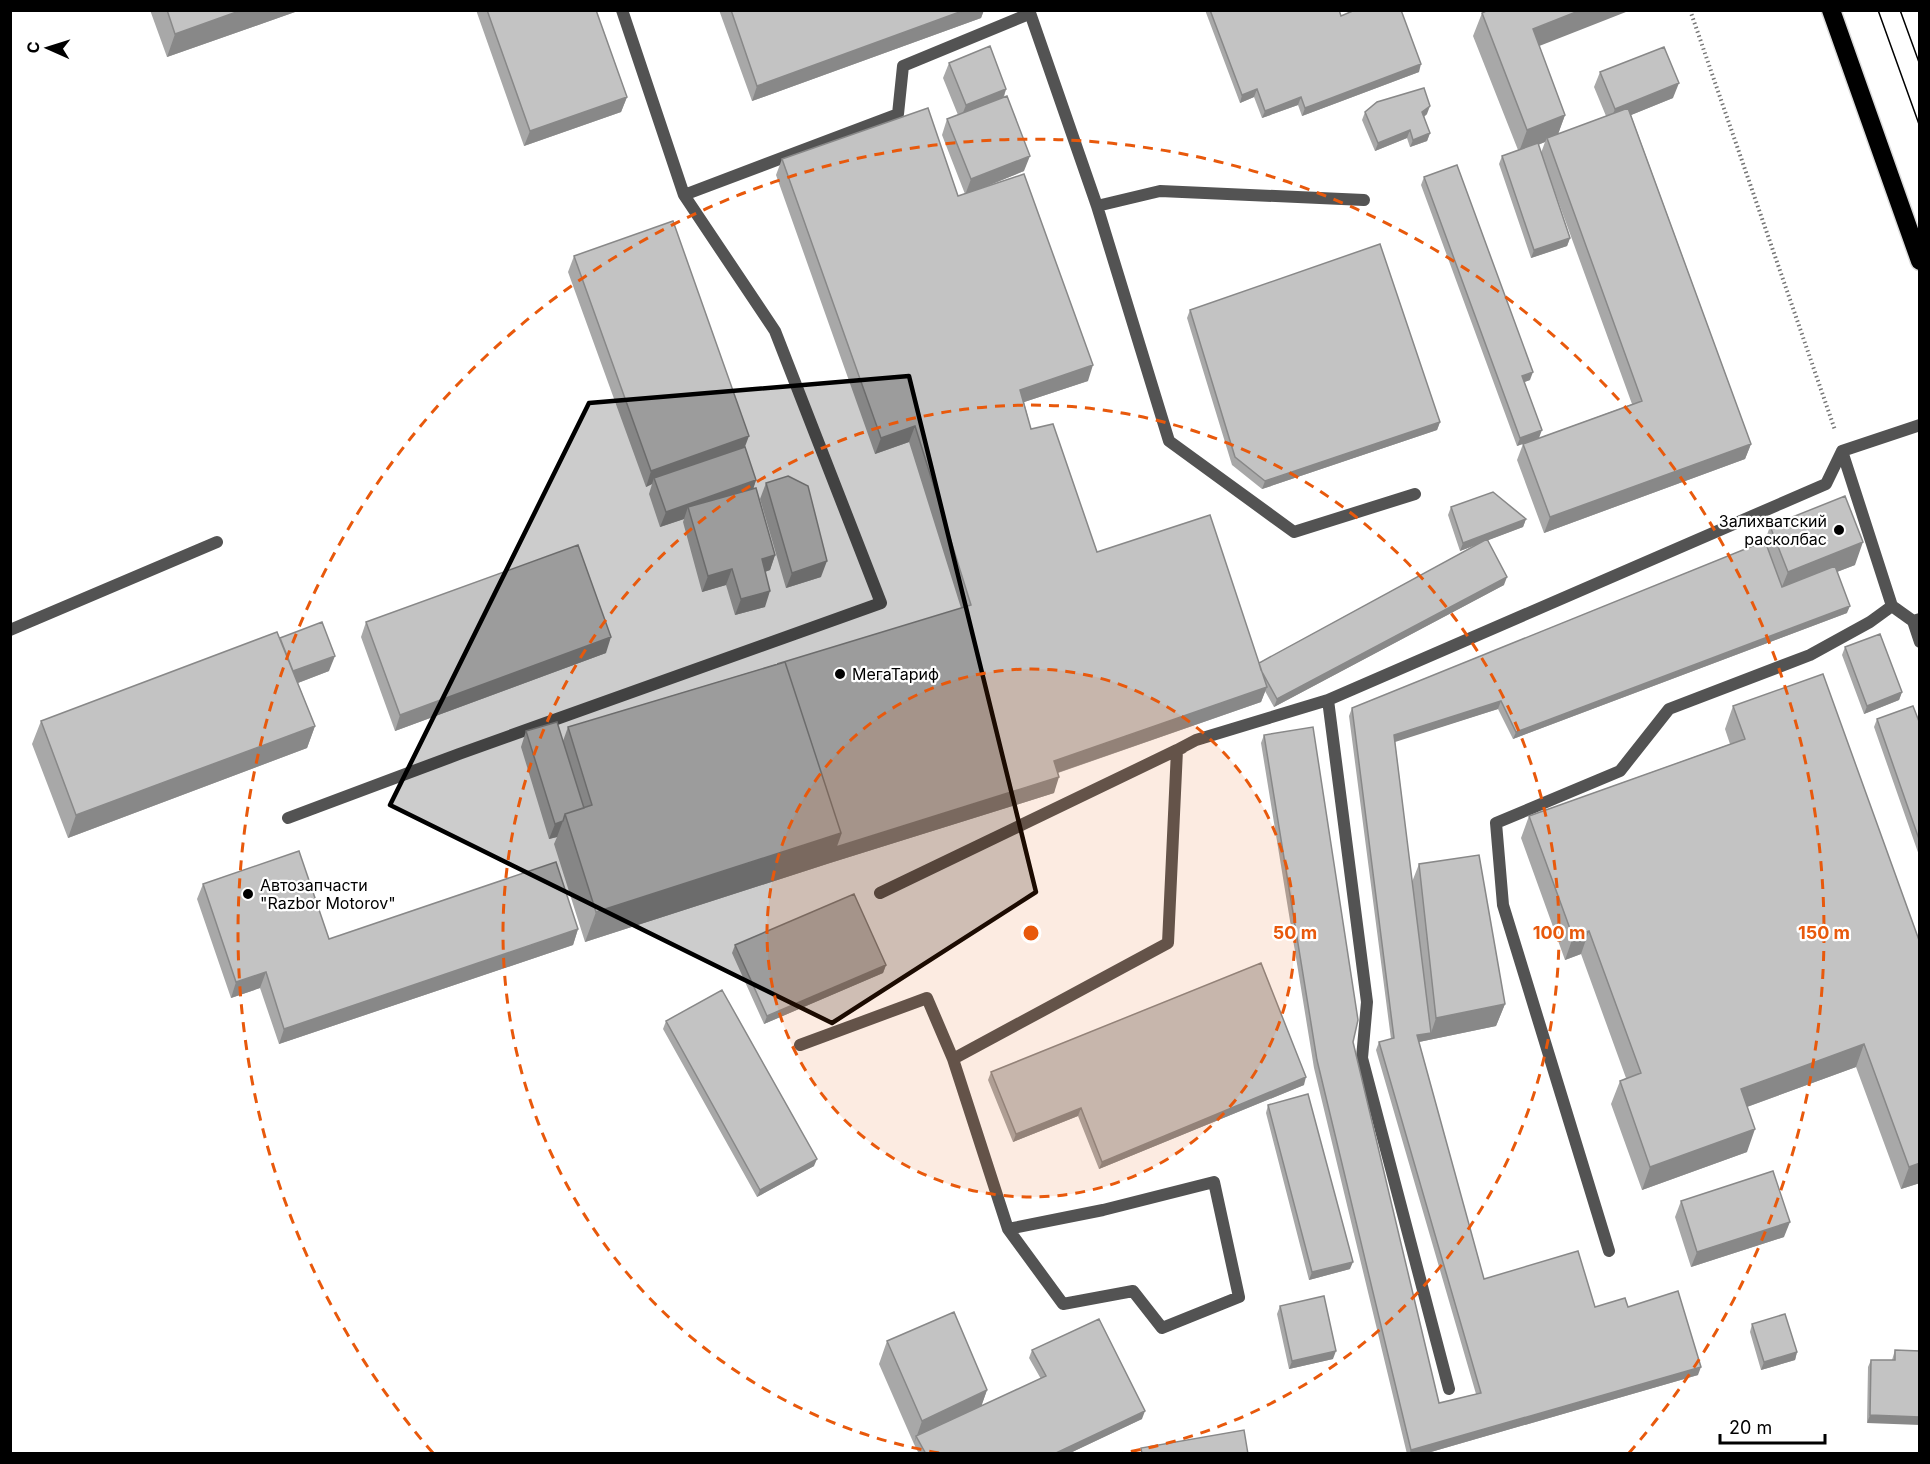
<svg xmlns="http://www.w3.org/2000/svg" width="1930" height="1464" viewBox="0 0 1930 1464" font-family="Inter,sans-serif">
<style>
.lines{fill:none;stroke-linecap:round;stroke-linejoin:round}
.highway-casing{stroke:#dbdbdb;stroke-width:21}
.path{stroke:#757575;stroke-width:4;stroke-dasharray:1.5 3;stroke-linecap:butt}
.lane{stroke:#535353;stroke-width:12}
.highway{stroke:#000;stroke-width:18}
.tram{stroke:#000;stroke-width:1.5}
.wall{fill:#a8a8a8;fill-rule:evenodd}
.shaded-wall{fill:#888}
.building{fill:#c3c3c3;stroke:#888;stroke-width:1.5}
.marked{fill:#000;fill-opacity:0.2;stroke:#000;stroke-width:4.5;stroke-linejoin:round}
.ring{fill:none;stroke:#e8590c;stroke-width:3;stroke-dasharray:10 8}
.poi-dot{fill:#000;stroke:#fff;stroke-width:2}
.labels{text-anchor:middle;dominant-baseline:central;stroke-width:4.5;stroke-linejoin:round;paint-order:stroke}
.poi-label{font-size:16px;fill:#000;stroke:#fff;text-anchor:start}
.centre{fill:#e8590c;stroke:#fff;stroke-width:3}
.ring-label{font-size:18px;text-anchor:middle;font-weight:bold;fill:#e8590c;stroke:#fff;stroke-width:4.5;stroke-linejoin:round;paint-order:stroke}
</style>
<rect width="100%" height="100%" fill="#fff"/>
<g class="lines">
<g class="highway-casing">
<path id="highway" d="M1831,10L1920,261"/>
</g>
<path class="path" d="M1690,10L1835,430"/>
<path class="lane" d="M622,10L684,195
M1029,10L1097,206L1169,441L1294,532L1415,494
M1097,206L1160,191L1364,200
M1842,451L1892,606
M1913,621L1920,642
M10,630L217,542
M1328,700L1367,1002L1362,1058L1449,1389
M288,818L459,754L881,603L775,331L684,195L898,114L903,66L1029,14
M880,893L1177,750L1196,740L1328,700L1826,484L1842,451L1920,425
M800,1045L927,998L953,1059L1168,943L1177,750L1182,748
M953,1059L1008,1229L1063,1304L1133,1291L1162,1328L1239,1297L1214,1182L1103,1210L1008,1229
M1609,1251L1503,905L1496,823L1620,771L1669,709L1810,655L1870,622L1892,606L1913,621L1920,619"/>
<use href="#highway" class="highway"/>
<path class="tram" d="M1878,10L1920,127
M1900,10L1920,65"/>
</g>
<path class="wall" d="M150,10H295V12L167,57Z
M476,10H596L627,97L621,112L524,146Z
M719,10H984L981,18L752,101Z
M1205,10H1339L1341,16L1419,72L1302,116L1298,105L1262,118L1254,97L1240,103Z
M1482,13L1539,46L1565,115L1558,134L1606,116L1594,87L1600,72L1673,98L1631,115L1751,444L1745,459L1544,533L1517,460L1523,444L1632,404L1549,176L1570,238L1567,246L1531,258L1499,164L1502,156L1518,150L1473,36ZM1545,142L1541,153L1538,145Z
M949,63L1006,89L1004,97L1024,171L975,191L1088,381L1024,402L1031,429L1097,552L1259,663L1478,544L1460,551L1448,515L1451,507L1526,519L1523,527L1488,540L1504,585L1274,707L1265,691L1261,702L1058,773L1054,793L830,863L585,942L554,844L557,837L549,839L521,747L526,731L563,741L568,727L777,664L961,608L909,442L875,454L776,175L782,159L958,196L965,194L942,135L947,119L958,115L943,78Z
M1365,112L1427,114L1424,117L1430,133L1427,141L1410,147L1407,138L1375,151L1362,120Z
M1424,177L1530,380L1524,382L1539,438L1517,446L1421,185Z
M574,256L745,447L756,480L753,489L775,555L770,570L765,572V607L735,615L726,585L702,592L683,522L684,519L660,527L649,494L652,484L646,487L568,272Z
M1190,310L1440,422L1437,430L1262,489L1232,465L1187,318Z
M766,483L821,577L786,588L760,499Z
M1770,526L1855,565L1837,572L1847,613L1513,739L1498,709L1395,741L1412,882L1419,864L1505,1004L1496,1026L1419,1042L1484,1279L1595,1307H1628L1698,1375L1424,1454H1407L1314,1068L1261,743L1264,735L1353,1042L1439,1403L1476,1394L1376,1050L1379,1042L1391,1039L1349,716L1352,708L1765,541Z
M366,622L606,653L395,731L361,637Z
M280,638L329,671L298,683L315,726L307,748L68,838L32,744L41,721Z
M1845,647L1902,692L1899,700L1864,714L1842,655Z
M1733,706L1920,1183L1901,1189L1856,1067L1747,1107V1152L1642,1190L1611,1104L1620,1081L1626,1078L1581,954L1565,960L1521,838L1529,816L1730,744L1725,729Z
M1877,719L1920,724V858L1874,727Z
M203,884L329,939L578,929L573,945L279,1044L260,988L231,998L197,899Z
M735,945L886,965L883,973L764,1024L732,953Z
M666,1021L814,1166L757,1197L663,1029Z
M991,1072L1304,1085L1099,1169L1078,1116L1013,1142L988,1080Z
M1268,1105L1350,1269L1309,1280L1266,1113Z
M1681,1201L1784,1237L1691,1267L1675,1217Z
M1280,1306L1333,1359L1289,1369L1277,1314Z
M1752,1324L1797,1352L1795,1360L1761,1370L1750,1332Z
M887,1341L987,1390L981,1406L1041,1379L1029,1358L1032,1350L1142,1419L1068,1454H919L914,1444L879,1364Z
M1895,1350L1920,1351L1867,1423L1868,1367L1871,1360H1892Z"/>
<path class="shaded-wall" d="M242,10H295V12L167,57L175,34Z
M965,10H984L981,18L752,101L757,86Z
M1581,10H1631L1524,52L1533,29Z
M1421,64L1419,72L1302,116L1305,108Z
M1679,83L1673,98L1609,124L1615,109Z
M1006,89L1001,104L960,120L966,105Z
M1257,89L1254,97L1240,103L1242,95Z
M627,97L621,112L524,146L530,131Z
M1301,97L1298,105L1262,118L1265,111Z
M1430,106L1427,114L1419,120L1422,112Z
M1565,115L1557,137L1547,138L1545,142L1519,152L1527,130Z
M1410,130L1407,138L1375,151L1378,143Z
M1430,133L1427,141L1410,147L1413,140Z
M1030,156L1024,171L965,195L971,179Z
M1570,238L1567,246L1531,258L1534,250Z
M1093,365L1088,381L1015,405L1020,390Z
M1533,372L1530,380L1519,384L1522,376Z
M1440,422L1437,430L1262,489L1265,481Z
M915,426L909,442L875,454L881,438Z
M1542,430L1539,438L1517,446L1520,438Z
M749,436L743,452L654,478L652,484L646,487L651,471Z
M1751,444L1745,459L1544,533L1550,517Z
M756,480L751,496L688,507L684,519L660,527L666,512Z
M1526,519L1523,527L1460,551L1463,543Z
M1863,542L1855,565L1779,594L1788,572Z
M775,555L770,570L756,575L762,559Z
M827,561L821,577L786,588L792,573Z
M732,569L726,585L702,592L708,576Z
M1507,577L1504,585L1274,707L1277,699Z
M770,591L765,607L735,615L741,599Z
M1850,606L1847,613L1513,739L1516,732Z
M611,637L606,653L395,731L400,715Z
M335,656L329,671L282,689L287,673Z
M1267,687L1261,702L1048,776L1054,761Z
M1902,692L1899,700L1864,714L1867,706Z
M1501,701L1498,709L1392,743L1394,735Z
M315,726L307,748L68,838L76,815Z
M1059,777L1054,793L830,863L585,942L596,912L841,833Z
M563,821L557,837L549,839L555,824Z
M578,929L573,945L279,1044L284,1029Z
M1589,931L1581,954L1565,960L1573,937Z
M886,965L883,973L764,1024L767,1016Z
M266,972L260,988L231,998L236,982Z
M1505,1004L1496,1026L1414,1043L1417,1035L1431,1033L1436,1018Z
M1864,1044L1856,1067L1733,1112L1741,1089Z
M1306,1077L1304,1085L1099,1169L1102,1162Z
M1081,1108L1078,1116L1013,1142L1016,1134Z
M1755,1129L1747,1152L1642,1190L1650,1167Z
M817,1159L814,1166L757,1197L760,1190Z
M1920,1163V1183L1901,1189L1909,1167Z
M1790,1222L1784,1237L1691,1267L1697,1252Z
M1353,1262L1350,1269L1309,1280L1312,1272Z
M1336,1351L1333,1359L1289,1369L1292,1361Z
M1797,1352L1795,1360L1761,1370L1764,1362Z
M1701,1367L1698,1375L1424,1454H1409L1411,1450Z
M987,1390L979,1413L916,1436L914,1444L922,1421Z
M1145,1411L1142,1419L1068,1454H1054Z
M1870,1415L1920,1417V1425L1867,1423Z"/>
<path class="building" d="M167,10H242L175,34Z
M487,10H596L627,97L530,131Z
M731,10H965L757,86Z
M1210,10H1339L1341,16L1355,10H1401L1421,64L1305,108L1301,97L1265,111L1257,89L1242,95Z
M1488,10H1581L1533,29L1565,115L1527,130L1482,13Z
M990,46L1006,89L966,105L949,63Z
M1664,47L1679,83L1615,109L1600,72Z
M1424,88L1430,106L1422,112L1430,133L1413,140L1410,130L1378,143L1365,112L1377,102Z
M1007,96L1030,156L971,179L947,119Z
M928,108L958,196L1024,174L1093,365L1020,390L1031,429L1053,424L1097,552L1210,515L1267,687L1054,761L1059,777L836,847L841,833L785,662L777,664L971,605L915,426L881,438L782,159Z
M1628,108L1751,444L1550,517L1523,444L1642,401L1547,138Z
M1538,143L1570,238L1534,250L1502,156Z
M1457,165L1533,372L1522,376L1542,430L1520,438L1424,177Z
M673,221L749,436L651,471L574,256Z
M1380,244L1440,422L1265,481L1235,457L1190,310Z
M745,447L756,480L666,512L654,478Z
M788,476L808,486L827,561L792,573L766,483Z
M756,488L775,555L762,559L770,591L741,599L732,569L708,576L688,507Z
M1493,492L1526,519L1463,543L1451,507Z
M1845,496L1863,542L1788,572L1770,526Z
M1487,539L1507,577L1277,699L1261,670L1259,663Z
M1765,541L1782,587L1835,566L1850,606L1516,732L1501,701L1394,735L1431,1033L1417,1035L1484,1279L1578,1251L1595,1307L1625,1298L1628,1307L1678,1291L1701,1367L1411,1450L1317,1060L1264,735L1313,727L1358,1020L1353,1042L1439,1403L1481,1393L1379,1042L1394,1038L1352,708Z
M578,545L611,637L400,715L366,622Z
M322,622L335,656L293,671L280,638Z
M277,632L315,726L76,815L41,721Z
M1880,634L1902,692L1867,706L1845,647Z
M785,662L841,833L596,912L565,814L592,805L568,727Z
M1823,674L1920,943V1163L1909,1167L1864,1044L1741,1089L1755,1129L1650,1167L1620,1081L1641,1073L1589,931L1573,937L1529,816L1745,739L1733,706Z
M1913,706L1920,724V842L1877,719Z
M557,722L584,808L565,814L563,821L555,824L526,731Z
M299,851L329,939L556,862L578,929L284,1029L266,972L236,982L203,884Z
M1479,855L1505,1004L1436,1018L1419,864Z
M854,894L886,965L767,1016L735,945Z
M1261,963L1306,1077L1102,1162L1081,1108L1016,1134L991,1072Z
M722,990L817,1159L760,1190L666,1021Z
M1308,1094L1353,1262L1312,1272L1268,1105Z
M1773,1171L1790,1222L1697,1252L1681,1201Z
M1324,1296L1336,1351L1292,1361L1280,1306Z
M954,1312L987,1390L922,1421L887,1341Z
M1785,1314L1797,1352L1764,1362L1752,1324Z
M1099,1319L1145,1411L1054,1454H926L916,1436L1046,1376L1032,1350Z
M1895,1350L1920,1351V1417L1870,1415L1871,1360H1895Z
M1244,1430L1248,1454H1142L1141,1448Z"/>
<path class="marked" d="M909,376L1036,892L832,1023L390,805L589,403Z"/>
<circle cx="1031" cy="933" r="264" fill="#e8590c" fill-opacity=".12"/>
<g class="ring">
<circle cx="1031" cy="933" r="264"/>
<path d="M939 1453A528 528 0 1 1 1123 1453"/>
<path d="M433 1453A793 793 0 1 1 1629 1453"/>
</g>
<g class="poi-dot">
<circle cx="1839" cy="530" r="6"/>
<circle cx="840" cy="674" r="6"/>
<circle cx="248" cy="894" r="6"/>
</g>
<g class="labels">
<g class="poi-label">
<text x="1827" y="521" text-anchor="end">Залихватский<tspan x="1827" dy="18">расколбас</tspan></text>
<text x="852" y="674">МегаТариф</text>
<text x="260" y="885">Автозапчасти<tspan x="260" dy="18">"Razbor Motorov"</tspan></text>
</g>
</g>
<circle cx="1031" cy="933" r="9" class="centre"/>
<g class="ring-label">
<text x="1295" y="939">50 m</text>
<text x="1559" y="939">100 m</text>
<text x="1824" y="939">150 m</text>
</g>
<rect width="1930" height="1464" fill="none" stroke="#000000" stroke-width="24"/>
<g transform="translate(48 48) rotate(273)" stroke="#ffffff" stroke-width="4.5" paint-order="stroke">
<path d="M0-4.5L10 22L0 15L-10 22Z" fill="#000000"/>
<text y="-9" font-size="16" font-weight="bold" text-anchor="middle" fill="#000000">С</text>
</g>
<path d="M1720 1434v9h105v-9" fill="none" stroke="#000000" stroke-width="3"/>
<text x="1729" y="1434" font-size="18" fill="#000000" stroke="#ffffff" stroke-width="4.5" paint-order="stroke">20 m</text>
</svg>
